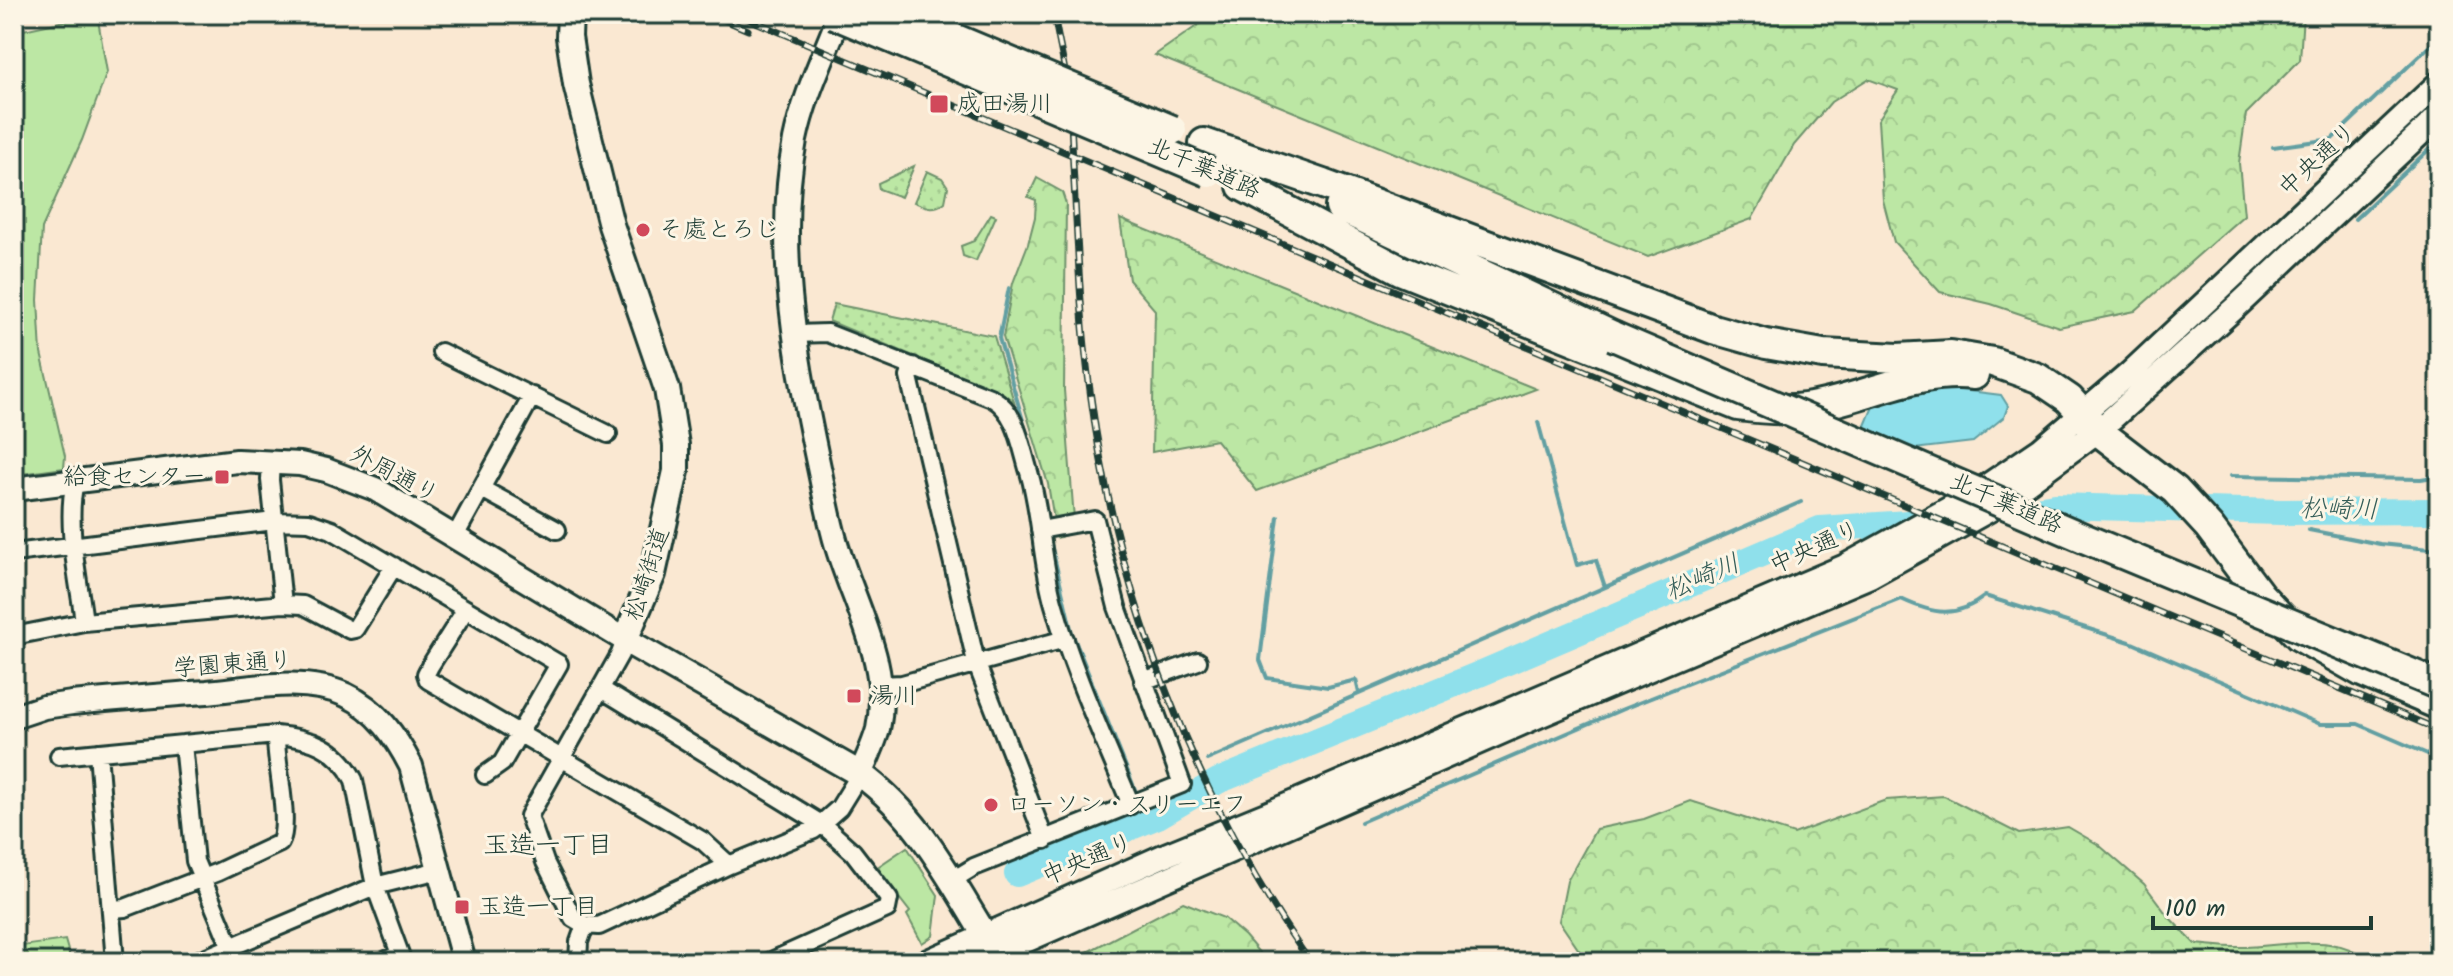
<svg xmlns="http://www.w3.org/2000/svg" width="2453" height="976" viewBox="0 0 2453 976" font-family="Kalam,'Klee One',sans-serif">
<style>
.grass{fill:url(#grass-dots);stroke:#6e926c;stroke-width:2}
.forest{fill:url(#forest-crowns);stroke:#6e926c;stroke-width:2}
.park{fill:#bce7a4;stroke:#6e926c;stroke-width:2}
.water{fill:#8fe0eb;stroke:#629fa2;stroke-width:2}
.lines{fill:none;stroke-linecap:round;stroke-linejoin:round}
.stream{stroke:#629fa2;stroke-width:4}
.river{stroke:#8fe0eb;stroke-width:26}
.street-casing{stroke:#1f3d34;stroke-width:22}
.secondary-casing{stroke:#1f3d34;stroke-width:28}
.primary-casing{stroke:#1f3d34;stroke-width:30}
.highway-casing{stroke:#1f3d34;stroke-width:34}
.street{stroke:#fcf5e5;stroke-width:16}
.secondary{stroke:#fcf5e5;stroke-width:22}
.primary{stroke:#fcf5e5;stroke-width:24}
.highway{stroke:#fcf5e5;stroke-width:28}
.rail-casing{stroke:#1f3d34;stroke-width:7}
.rail{stroke:#fcf5e5;stroke-width:4;stroke-dasharray:12;stroke-linecap:butt}
.highway-bridge-casing{stroke:#1f3d34;stroke-width:34;stroke-linecap:butt}
.highway-bridge{stroke:#fcf5e5;stroke-width:28}
.poi-dot{fill:#d1495b;stroke:#fcf5e5;stroke-width:3}
.labels{text-anchor:middle;dominant-baseline:central;stroke-width:6;stroke-linejoin:round;paint-order:stroke}
.poi-label{font-size:24px;fill:#1f3d34;stroke:#fcf5e5;text-anchor:start}
.street-label{font-size:24px;fill:#1f3d34;stroke:#fcf5e5}
.water-label{font-size:26px;font-style:italic;fill:#355e59;stroke:#fcf5e5}
.neighbourhood-label{font-size:26px;fill:#1f3d34;stroke:#fcf5e5}
</style>
<defs>
<pattern id="grass-dots" width="8" height="8" patternUnits="userSpaceOnUse" patternTransform="scale(2)"><rect width="8" height="8" fill="#bce7a4"/><path d="M2 2h.1M6 6h.1" fill="none" stroke="#a1c78e" stroke-width="1.8" stroke-linecap="round"/></pattern>
<pattern id="forest-crowns" width="20" height="18" patternUnits="userSpaceOnUse" patternTransform="scale(2)"><rect width="20" height="18" fill="#bce7a4"/><path d="M2 6a3 3 0 1 1 6 0M12 15a3 3 0 1 1 6 0" fill="none" stroke="#a1c78e"/></pattern>
</defs>
<rect width="100%" height="100%" fill="#fae8d2"/>
<filter id="ink" filterUnits="userSpaceOnUse"><feTurbulence type="fractalNoise" baseFrequency=".0125" numOctaves="2"/><feDisplacementMap in="SourceGraphic" scale="16" xChannelSelector="R" yChannelSelector="G"/><feConvolveMatrix kernelMatrix="1 2 1 2 8 2 1 2 1" color-interpolation-filters="sRGB"/></filter>
<g filter="url(#ink)">
<path class="grass" d="M914,166L901,197L879,189L878,183Z
M927,171L942,178L948,187L945,202C934,211 926,207 914,202Z
M991,214L996,216L976,261L963,256L961,246L974,241Z
M834,304L994,336L1014,402L1003,393L829,321Z"/>
<path class="forest" d="M1214,14H2303L2300,60L2246,114L2239,163L2244,215L2135,311L2059,327L1991,304L1940,292L1894,242L1883,200L1878,120L1898,90L1868,79L1831,102L1794,145L1752,219L1648,257L1155,55Z
M1037,178L1062,192L1066,204L1064,390L1075,532L1057,538L1048,484L1003,337L1013,283L1028,244L1035,217L1036,200L1028,197Z
M1120,219L1536,389L1257,491L1216,440L1152,452L1155,310L1129,280Z
M1944,796L2019,834L2068,827L2099,845L2144,884L2168,916L2195,944C2209,945 2224,947 2239,947C2290,946 2329,931 2375,962H1587L1559,921L1567,881L1596,829L1644,819L1691,801L1794,834L1886,800Z
M1183,902L1224,918L1245,936L1267,962H1068Z"/>
<path class="park" d="M97,14L107,72L82,140L42,228L38,300L41,353L65,456L64,468L14,475V32Z
M907,847L938,895L933,936L922,943L907,915L910,912L876,868Z
M65,940L69,954V962H14V947Z"/>
<path class="water" d="M1945,388L2001,395L2008,406L2004,417L1973,442L1914,449L1864,428L1874,404Z"/>
<g class="lines">
<path class="stream" d="M2273,147L2332,139L2439,37
M2355,219L2439,140
M1009,288L999,338L1040,479L1045,507
M1538,422L1577,565L1596,560L1605,587
M2231,476L2421,479L2439,476
M1278,517L1260,660L1267,678L1328,687L1356,680L1359,693
M2309,530L2380,544L2439,550
M1051,544L1072,633L1136,792
M1207,760L1801,502
M1361,822L1623,709L1901,599C1933,614 1956,619 1985,596L2130,642L2320,724H2358L2439,759"/>
<path class="river" d="M2016,512L2055,506L2281,512L2439,511
M1017,874L1158,816L1218,781L1482,673L1820,529L1937,521"/>
<g class="street-casing">
<path id="street" d="M795,334L827,333L992,398C1017,412 1021,446 1029,472C1042,516 1041,561 1054,605C1073,673 1104,739 1131,805
M441,352L608,434
M913,366L909,377L976,662L1045,840
M271,461L270,480L283,604
M75,482C65,523 79,581 84,622
M482,489L557,530
M454,538L532,396
M14,553L274,521L309,522L332,530L559,664L502,763L485,775
M466,609L430,666L426,674L428,680L703,841L729,865
M14,636L84,622L283,604L303,605L350,630L355,629L394,566
M625,640L620,654L529,816L545,862L573,918L585,925L599,926L729,865L814,830L839,808L860,774
M1143,681L1198,661
M880,685L902,684L1065,639
M601,689L823,825L853,852L889,899L887,909L769,962
M183,744L195,861L237,962
M98,752L115,962
M59,756L276,735C311,738 337,747 354,780L375,886L403,962
M951,881L974,867L1182,784L1117,607L1095,520L1040,530
M112,909L125,908L218,872L280,843C291,822 275,763 276,735
M195,962L375,886L439,870
M382,962L400,954
M578,962L579,942L585,925"/>
</g>
<g class="secondary-casing">
<path id="secondary" d="M840,14C824,56 804,96 795,140C774,250 798,368 821,477C826,502 831,529 839,553C857,610 891,668 878,729C874,744 867,759 860,774
M14,489L237,461L300,464L326,470L375,489L625,640
M14,717L44,707L72,703C117,699 162,695 207,692C251,688 304,676 346,695C378,710 396,737 411,766L464,962
M926,962L1163,856L1271,812L1845,566L1970,497L2041,449L2130,373L2439,83
M977,962L1539,716L1870,576L1993,508L2098,431L2236,307L2439,116"/>
</g>
<g class="primary-casing">
<path id="primary" d="M570,14L569,37L576,84L611,225L667,389L676,445V471L653,574L625,640L860,774C926,821 958,896 1002,962"/>
</g>
<g class="highway-casing">
<path id="highway" d="M1204,143L1323,184L1713,329L1766,344L1823,354L1898,358L1951,355L1993,362L2038,378L2069,399L2098,431L2175,490L2209,527L2260,595L2299,636L2362,672L2439,705
M1242,186L1400,270L1738,406C1761,409 1782,411 1805,408C1862,400 1915,368 1974,375
M1340,207L1613,336"/>
</g>
<use href="#street" class="street"/>
<use href="#secondary" class="secondary"/>
<use href="#primary" class="primary"/>
<use href="#highway" class="highway"/>
<g class="rail-casing">
<path id="rail" d="M711,14L748,30
M737,14L2439,730
M1054,14C1058,40 1065,65 1068,91C1072,121 1072,152 1074,182C1078,254 1081,327 1091,398C1118,599 1194,796 1310,962"/>
</g>
<use href="#rail" class="rail"/>
<g class="highway-bridge-casing">
<path id="highway-bridge" d="M834,14L1209,172
M896,14L1172,130
M1613,336L2086,539L2439,685"/>
</g>
<use href="#highway-bridge" class="highway-bridge"/>
</g>
</g>
<g class="poi-dot">
<rect x="929" y="94" width="20" height="20" rx="4"/>
<circle cx="643" cy="230" r="8"/>
<rect x="214" y="469" width="16" height="16" rx="4"/>
<rect x="846" y="688" width="16" height="16" rx="4"/>
<circle cx="991" cy="805" r="8"/>
<rect x="454" y="899" width="16" height="16" rx="4"/>
</g>
<g class="labels">
<g class="poi-label">
<text x="957" y="104">成田湯川</text>
<text x="659" y="230">そ處とろじ</text>
<text x="206" y="477" text-anchor="end">給食センター</text>
<text x="870" y="696">湯川</text>
<text x="1007" y="805">ローソン・スリーエフ</text>
<text x="478" y="907">玉造一丁目</text>
</g>
<g class="street-label">
<text transform="translate(2318 160) rotate(-43)">中央通り</text>
<text transform="translate(1204 169) rotate(23)">北千葉道路</text>
<text transform="translate(394 475) rotate(28)">外周通り</text>
<text transform="translate(2006 504) rotate(23)">北千葉道路</text>
<text transform="translate(1815 548) rotate(-24)">中央通り</text>
<text transform="translate(648 574) rotate(-72)">松崎街道</text>
<text transform="translate(233 665) rotate(-4)">学園東通り</text>
<text transform="translate(1088 860) rotate(-23)">中央通り</text>
</g>
<g class="water-label">
<text transform="translate(2339 510) rotate(1)">松崎川</text>
<text transform="translate(1703 578) rotate(-23)">松崎川</text>
</g>
<g class="neighbourhood-label">
<text x="548" y="846">玉造一丁目</text>
</g>
</g>
<rect width="2453" height="976" fill="none" stroke="#fcf5e5" stroke-width="48"/>
<rect x="24" y="24" width="2405" height="928" fill="none" stroke="#1f3d34" stroke-width="3" filter="url(#ink)"/>
<path d="M2153 916v12h218v-12" fill="none" stroke="#1f3d34" stroke-width="4"/>
<text x="2165" y="916" font-size="24" fill="#1f3d34" stroke="#fcf5e5" stroke-width="6" paint-order="stroke">100 m</text>
</svg>
